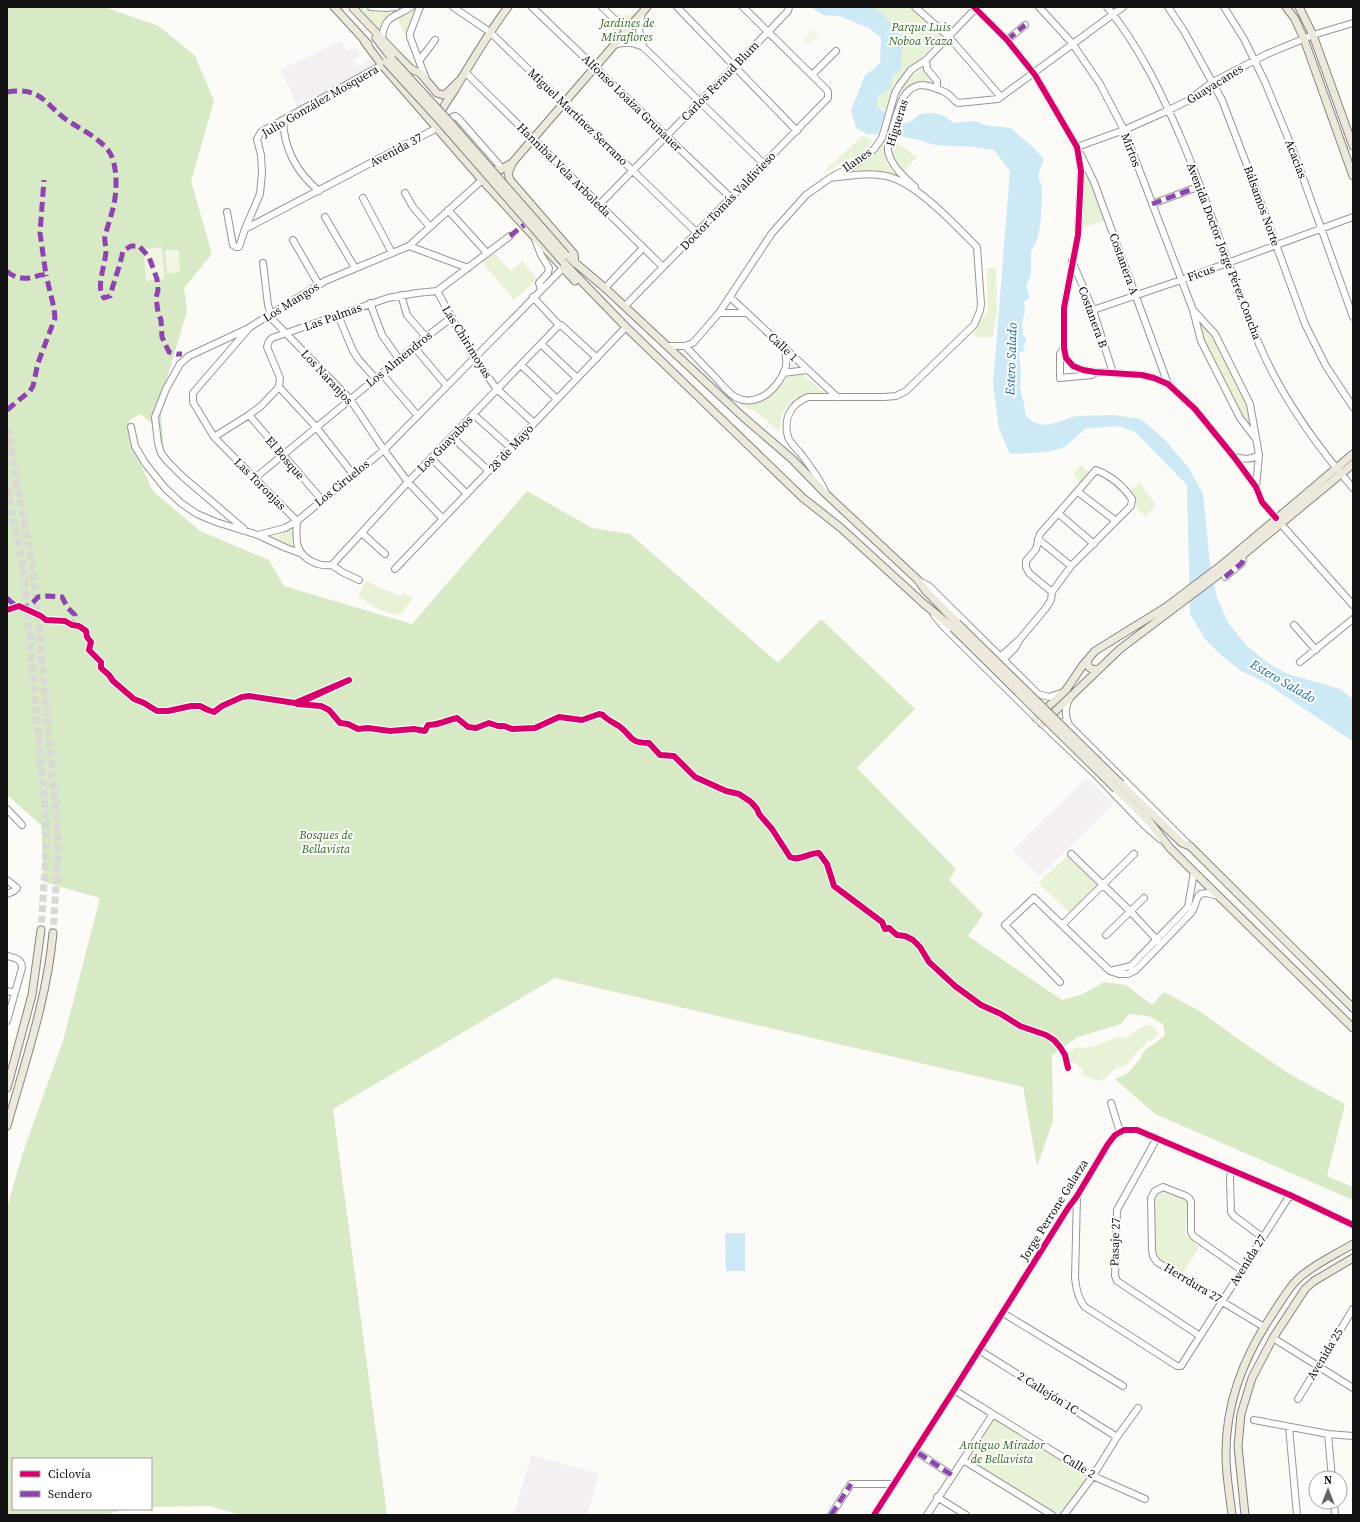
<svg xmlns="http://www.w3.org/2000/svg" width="1360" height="1522" viewBox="0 0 1360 1522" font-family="'Source Serif 4',serif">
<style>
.industrial{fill:#f4eff3}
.green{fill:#e8f2d7}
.forest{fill:#d8e9c6}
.pitch{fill:#f0f6e1}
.water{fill:#cde9f6}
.pier{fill:#fdfbf7}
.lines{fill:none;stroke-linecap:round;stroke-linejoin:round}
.major-tunnel{stroke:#dad8d4;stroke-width:7;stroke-dasharray:7 3.5;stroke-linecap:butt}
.minor-casing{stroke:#979695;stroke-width:8}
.major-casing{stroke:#858482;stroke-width:9}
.minor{stroke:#fffefe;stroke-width:6}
.major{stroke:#ede8dc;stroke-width:7}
.major-bridge-casing{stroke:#858482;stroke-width:9;stroke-linecap:butt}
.major-bridge{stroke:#ede8dc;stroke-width:7}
.quiet{stroke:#8e44ad;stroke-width:5;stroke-dasharray:10 5;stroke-linecap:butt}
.cycleway-casing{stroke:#fff;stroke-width:8}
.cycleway{stroke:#d6006c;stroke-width:6}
.labels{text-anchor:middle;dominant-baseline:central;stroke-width:4;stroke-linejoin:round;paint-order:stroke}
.park-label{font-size:12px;font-style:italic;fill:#316920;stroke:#fff}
.street-label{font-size:12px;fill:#111;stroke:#fff}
.water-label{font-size:13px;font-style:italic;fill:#196ba3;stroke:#fff}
</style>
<rect width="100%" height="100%" fill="#fdfbf7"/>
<path class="industrial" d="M340,42L346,50L356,48L361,55L352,60L355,67L371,59L377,66L297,105L280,70Z
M1086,778L1114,803L1040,876L1013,850Z
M531,1455L599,1474L587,1515H514Z"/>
<path class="green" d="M358,7L380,13L402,9C390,14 382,18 378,31Z
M415,7L405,35L397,18L409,12Z
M871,7H914L945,34L899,80L891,93L886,111L877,107L878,97L891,88L893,76L902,68L901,59L905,40Z
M639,10L645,15L641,23L643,40L633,46H627L619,48L611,42L613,29L608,18L614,13C623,18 631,16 639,10Z
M922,68L934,82C914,82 909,87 896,99C900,87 912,77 922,68Z
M862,136L873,140L864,151L859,155L847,160L819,176Z
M885,139L886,161L891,170L898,177L883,172H846C863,164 877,156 885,139Z
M894,141L917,157L904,171C893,161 891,156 894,141Z
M1083,160L1106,220L1082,228Z
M495,253L511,271L522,261L537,279L514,300L482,262Z
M996,268L997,310L993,337L978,338L973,333L988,310L987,269Z
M1193,310L1215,335L1252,403L1259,439L1249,430L1204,343Z
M802,374L825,394L803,395L792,400L782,414L779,431L755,411L748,409L736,401L769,396L779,388L790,375Z
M1081,465L1089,472L1080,483L1073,475Z
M1140,483L1156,505L1145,516L1136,508L1137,502L1130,490Z
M294,526L296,550L269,537L280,535Z
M366,581L399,596L404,593L413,598L402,612L394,615L377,609L358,596Z
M1067,856L1098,886L1070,913L1038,883Z
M1148,1025C1154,1025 1157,1028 1158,1034L1153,1040L1148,1041L1135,1054L1128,1064L1115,1069L1104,1079L1098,1081L1081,1074L1083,1068L1079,1067L1076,1062L1072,1064L1066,1053L1076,1048L1092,1047L1117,1037L1126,1038L1140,1028Z
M1163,1189L1185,1197L1188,1201L1185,1234L1199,1247L1183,1274L1160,1259L1154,1250L1152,1200L1156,1192Z
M992,1414L1088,1475L1063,1515H1053L961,1458Z"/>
<path class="forest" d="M7,7H104L159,26L195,56L214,101L191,181L212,254L184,288L187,311L160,402L164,452L210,506L160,456L151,423L141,414L129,420L130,441L153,491L200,531L269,560L284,586L412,624L527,491L592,528L630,534L778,663L821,619L915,709L857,768L956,869L949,880L983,914L968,936L1062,1000L1081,995L1104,982L1126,985L1152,1005L1164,992L1198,1010L1234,1036L1291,1075L1345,1104L1327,1176L1353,1187V1200L1155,1114L1115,1079L1128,1073L1140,1059L1145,1050L1154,1044L1165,1035L1163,1024L1148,1016L1129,1014L1121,1024L1078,1037L1052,1055L1053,1121L1037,1166L1023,1087L555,978L333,1109L387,1515H242L209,1506L151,1507V1459H13V1509H127L104,1515H7V1208L23,1152L63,1041L100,898L44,882L41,825L7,795Z"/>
<path class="pitch" d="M813,28L819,34L808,46L803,40Z
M162,247L165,279L146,281L143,249Z
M165,250H179L180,272L167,274Z"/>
<path class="water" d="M811,7H871L881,12L905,40L901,59L902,68L893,76L891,88L878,97L877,107C884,110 899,122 905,123C912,123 915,116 921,114C932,111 946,114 953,123L970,121L978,122L984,125L1011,128C1022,139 1036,147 1044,160C1040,169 1035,177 1042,185C1041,203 1043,238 1031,251V274L1026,287L1029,293V299L1024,302L1025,311L1022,323L1023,336L1027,338L1023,347L1025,351L1019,352L1021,372L1020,388L1024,404L1026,416L1033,422L1044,425L1055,423L1076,416L1113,415L1141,419L1165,440L1189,468L1203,494L1210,563L1217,598L1229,624L1248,647L1268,663L1288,674L1340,689L1353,699V744L1352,741L1264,682L1241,671L1221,655L1205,639L1190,614L1187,485L1135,432L1117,426L1085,429L1065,447L1048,452L1010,454L999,429L993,384L1010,171L994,150L973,147L935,145L919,140L901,136L867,134L856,128L851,111L865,75L874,69L880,62L881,38L869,28L839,16L823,15Z
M725,1233H745V1271H726Z"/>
<path class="pier" d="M886,109L900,118L895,138L878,136Z"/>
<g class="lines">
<path class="major-tunnel" d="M7,428L34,575L58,835V856L53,933
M7,488L24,573L47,833L41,930"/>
<g class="minor-casing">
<path id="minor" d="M371,7L386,8L396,7
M420,7L410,33V37L426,79
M453,7L490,32L697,233
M532,7L731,198
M602,7L764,164
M677,7L797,131
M915,7L948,36L1001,97
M974,7L1007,40L1035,75L1077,147L1081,171L1078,235L1064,308V348L1066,358L1073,366L1083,370L1095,372L1142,375L1154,378L1168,384L1195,409L1234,457L1256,487L1262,502L1276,518
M1039,7L1072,43L1100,84L1124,130L1193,310L1201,341L1240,418L1256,439
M1107,7C1139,46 1161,92 1181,138C1210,206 1231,276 1259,344C1282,398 1315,444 1353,488
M1168,7L1184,31L1222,100L1248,168L1305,324L1326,366L1353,407
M1224,7L1244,39L1265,82L1293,150L1353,317
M642,14C638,26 638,32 643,43
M382,39C384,15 394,18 411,7
M1007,40L1025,25
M614,45C624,42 631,42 641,46
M926,60L927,69L937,81V89
M419,61L435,40
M465,72L663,267
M812,75L836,51
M283,120C284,149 296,172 319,191
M443,121L455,116L458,118L500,166
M1077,147L1124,130L1169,110L1187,101L1213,82L1267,54L1313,35L1353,23
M1081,155L1094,182L1168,384
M915,187C904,177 891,166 888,151C887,143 900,101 905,95C909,89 916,85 923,85C931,86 943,90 949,95C953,98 954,101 958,103L998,99L1123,7
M405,193L413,207L430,227
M363,198L392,253
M1152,204L1195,188
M599,205L768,32L788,11L789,7
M448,210L487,253
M227,212L233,245L236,247H239L245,229L260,194L262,173L261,155L257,139L261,132L382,65
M325,217L355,268
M245,229L437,128
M535,239L541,255L549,268L548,273L539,283L541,289
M293,240L319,285
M409,246L482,180
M1072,261L1093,310L1113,373
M263,263L268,305L273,320L350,399L384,450L408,482L443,519
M605,288L643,248
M437,291L474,358L497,389L534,423
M401,295L407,315L426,337
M533,297L559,325
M730,297L837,397
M370,303L382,335L399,359
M625,306L828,98V92L826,89L743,7
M1093,310L1181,280L1353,217
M1193,310L1215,334L1250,404L1259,455L1256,487
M719,313H747
M338,315L353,351L359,360L376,379
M541,344L577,378
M668,346H685L693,343L719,313L772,233L806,195L830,178L856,164L874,149L882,138L895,93L899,86L911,70L926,60L977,7
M685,346C695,356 704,366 713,375C720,382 727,392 735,397C750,405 766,398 776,385C786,372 789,364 784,348
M414,347L447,386
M1064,348L1060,354V378L1092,375L1095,373
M521,365L557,399
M783,373L807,370
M382,374L418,416
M279,387L316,427L353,474
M473,414L511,448
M249,415L322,500
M131,427L135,446L145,463L165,488L181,503L197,514L216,522L258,535L285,528L297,521L384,450L563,268
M214,437L249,415L261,406L279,387L280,378L267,347L269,341L272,338L388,298L417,293L437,291L510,236
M452,437L489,471
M1234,457C1243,459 1251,460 1259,455
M431,458L467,494
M255,478L426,337L451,318
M1078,492L1116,521
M826,493C820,479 810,466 801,454C797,449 790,443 788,437C783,418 791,404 808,397H884L896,396L906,391L974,325L980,311L981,304L977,247C955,225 916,182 886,176C868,172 848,176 830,178
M1059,514L1094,544
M1281,524L1353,605
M244,529L183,477L167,461L161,453L158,443L155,417L166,389L180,364L189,356L247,329
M362,533L385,554
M258,535L286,548L300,553
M1038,539L1071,566
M332,565C325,566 319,565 313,562C294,553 296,539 297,521L214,437L193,402V393L250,327L325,281L409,246L468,268
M332,565L408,482L558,326L561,325L597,358
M332,565L342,572L359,580
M395,569L626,327
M1225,577L1242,563L1243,560L1240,557
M919,581L929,586L1038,694L1049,697L1061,693
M934,615L943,626L1036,718L1095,774L1144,825L1160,839
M1294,625L1316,650
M1000,657L1019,640
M1003,660L1015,648L1020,639L1046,608L1051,600L1052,592L1071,566L1131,506L1132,499C1123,486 1112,476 1096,470L1040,534L1036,549L1026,561V567L1029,573L1052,592
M1300,662L1353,619
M1056,724L1063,722L1069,725L1190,846
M1069,725C1065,716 1064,707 1070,698
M7,809L22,825
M1071,854L1130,911L1158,941
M7,880L17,888L14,891L7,894
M1062,925L1134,854
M1106,935L1144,898
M7,956C15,958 22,959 22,968L7,1021
M1110,971L1131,966L1188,907L1194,872
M1060,982L1005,925L1034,898L1110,971L1119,974H1128L1136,970L1191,913C1196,907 1195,899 1200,894L1207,893L1218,896
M7,991L15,993
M1111,1103L1120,1132
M1157,1138L1117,1210L1115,1276L1117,1281L1200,1336
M1231,1170L1230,1179L1231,1212L1234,1216L1262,1237
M1077,1196L1075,1278C1076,1289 1078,1299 1085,1307L1177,1366H1181L1290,1195
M1243,1271L1193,1236L1191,1232V1202L1189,1198L1186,1196L1163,1187L1155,1191L1151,1198L1152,1250L1153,1256L1157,1262L1264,1327
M1003,1313L1123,1386
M1273,1338L1353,1388
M979,1350L1117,1437
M954,1390L1093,1476L1145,1499
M1298,1399L1353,1309
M1254,1420L1328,1434L1353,1436
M1289,1427L1297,1515
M1328,1434L1332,1478
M918,1453L952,1475
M963,1460L1052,1515
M937,1497L966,1515
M1334,1502L1335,1515
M831,1515L851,1484H892
M874,1515L954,1390L1068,1208L1077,1196L1108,1144L1115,1135L1124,1130H1137L1290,1195L1353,1225
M927,1515L993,1414
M1064,1515L1093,1476L1117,1437L1138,1408"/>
</g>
<g class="major-casing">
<path id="major" d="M334,7L368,44
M1286,7L1295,19L1304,39L1353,176
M1299,7L1313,35L1353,146
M353,8L397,55L411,69L420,73L437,93L443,95L447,93L461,79
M376,38L392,59
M364,41L382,65L482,180L575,281
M439,118C441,108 449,99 454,91C471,62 488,34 508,7
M512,164L508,173L510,180L574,254L575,263
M488,169L500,170L512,163L647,7
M566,255L605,288L742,416L792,459L826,494L918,580L925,590L957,623
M564,263L626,327L803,498L841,528L923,603L953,628
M1088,659C1086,667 1091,671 1099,669
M1036,718L1066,690L1083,665L1095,651L1166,607L1223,564L1353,454
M1042,724L1120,649L1226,569L1353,464
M1121,784L1182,843L1190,846L1353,1008
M1116,789L1148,820L1170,848L1194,872L1353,1028
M7,1088L32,995L41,930
M7,1126C25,1062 47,999 53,933
M1232,1515C1230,1496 1226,1476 1226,1457C1225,1406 1243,1358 1272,1315C1280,1303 1288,1288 1299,1278C1314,1264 1335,1255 1353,1244
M1245,1515L1238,1446L1241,1414L1252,1378L1273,1338L1305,1289L1314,1281L1353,1258"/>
</g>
<use href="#minor" class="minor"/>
<use href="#major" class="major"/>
<g class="major-bridge-casing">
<path id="major-bridge" d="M392,59L447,119L566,255
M386,62L440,121L564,263
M957,623L1121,784
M953,628L1116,789"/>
</g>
<use href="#major-bridge" class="major-bridge"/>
<path class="quiet" d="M1007,40L1025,25
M7,92C39,87 42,100 64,118C78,128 98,137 108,150C119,164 117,197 112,212C110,220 107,228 105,236C104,241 106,245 106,250C106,264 95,287 104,298L110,296C114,281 120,266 123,251L131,246H139L149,257L157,279L158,290L156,298L158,312L161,320L162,337L169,352L177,354H182
M1152,204L1195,188
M510,236L524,225
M7,271C12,277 22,279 29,278C36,277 39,274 46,275L40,233L44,180
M7,410L30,391L33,386L38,363L55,318L54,308L46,275
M1225,577L1242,563L1243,560L1240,557
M7,598C18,610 27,611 38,597L48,596L62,597L68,608L75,615L72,625
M918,1453L952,1475
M831,1515L851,1484"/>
<g class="cycleway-casing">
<path id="cycleway" d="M974,7L1007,40L1035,75L1077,147L1081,171L1078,235L1064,308V348L1066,358L1073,366L1083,370L1095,372L1142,375L1154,378L1168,384L1195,409L1234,457L1256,487L1262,502L1276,518
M7,610L19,606L41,616L46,620L65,621L72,625L79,626L86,631L87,637L91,642L89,650L101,662V668L109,675L113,681L134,699L144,703L157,711H168L191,706H200L208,710L214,712L222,706L242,697L249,696L295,703L349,680L297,704L321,706L329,710L340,723L348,724L358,729L368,728L390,731L414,729L425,731L428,725C440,725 446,720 457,718L468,727L476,728L489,723L498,726H504L512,729L535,728L559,717L582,720L599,714L603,715C607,720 613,722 619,726C632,735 628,743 649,743L660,755L674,756L695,777L726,791L739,794L751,802L757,809L759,814L772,829L790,857C799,862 810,852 819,853L827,864L834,886L882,922L885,929L889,928L897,935L905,936L913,940L920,947L929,962L955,986L981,1005L1001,1014L1020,1026L1046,1035L1054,1040L1060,1047L1065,1055L1068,1068
M874,1515L954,1390L1068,1208L1077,1196L1108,1144L1115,1135L1124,1130H1137L1290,1195L1353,1225"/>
</g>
<use href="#cycleway" class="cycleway"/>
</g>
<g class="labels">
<g class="park-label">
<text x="627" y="23">Jardines de<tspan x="627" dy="14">Miraflores</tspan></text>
<text x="921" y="27">Parque Luis<tspan x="921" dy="14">Noboa Ycaza</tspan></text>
<text x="326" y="835">Bosques de<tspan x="326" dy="14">Bellavista</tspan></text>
<text x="1002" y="1445">Antiguo Mirador<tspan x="1002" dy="14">de Bellavista</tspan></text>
</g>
<g class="street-label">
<text transform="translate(720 81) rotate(-46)">Carlos Feraud Blum</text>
<text transform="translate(1215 84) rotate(-32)">Guayacanes</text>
<text transform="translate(320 101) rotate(-30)">Julio González Mosquera</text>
<text transform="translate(632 103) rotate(44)">Alfonso Loaiza Grunauer</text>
<text transform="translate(578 117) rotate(44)">Miguel Martínez Serrano</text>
<text transform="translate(897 123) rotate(-73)">Higueras</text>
<text transform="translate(396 150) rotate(-28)">Avenida 37</text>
<text transform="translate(1131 150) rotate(69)">Mirtos</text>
<text transform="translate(1296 159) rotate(69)">Acacias</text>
<text transform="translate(857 160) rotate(-35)">Ilanes</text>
<text transform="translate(564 170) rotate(45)">Hannibal Vela Arboleda</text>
<text transform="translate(728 201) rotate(-46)">Doctor Tomás Valdivieso</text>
<text transform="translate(1262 206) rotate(70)">Bálsamos Norte</text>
<text transform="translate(1224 251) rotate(69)">Avenida Doctor Jorge Pérez Concha</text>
<text transform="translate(1124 264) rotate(70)">Costanera A</text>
<text transform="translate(1201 273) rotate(-20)">Ficus</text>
<text transform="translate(291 302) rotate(-32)">Los Mangos</text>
<text transform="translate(333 317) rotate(-20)">Las Palmas</text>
<text transform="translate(1093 317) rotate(70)">Costanera B</text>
<text transform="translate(467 342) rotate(58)">Las Chirimoyas</text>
<text transform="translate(783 347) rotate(43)">Calle 1</text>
<text transform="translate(399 359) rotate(-39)">Los Almendros</text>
<text transform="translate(327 377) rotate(47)">Los Naranjos</text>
<text transform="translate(445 444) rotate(-46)">Los Guayabos</text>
<text transform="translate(511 448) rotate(-47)">28 de Mayo</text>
<text transform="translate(285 458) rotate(49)">El Bosque</text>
<text transform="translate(342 483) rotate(-39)">Los Ciruelos</text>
<text transform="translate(260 484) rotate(45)">Las Toronjas</text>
<text transform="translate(1054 1210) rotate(-58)">Jorge Perrone Galarza</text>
<text transform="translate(1115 1242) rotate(-88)">Pasaje 27</text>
<text transform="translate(1248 1260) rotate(-58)">Avenida 27</text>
<text transform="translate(1193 1283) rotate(31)">Herrdura 27</text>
<text transform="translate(1325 1354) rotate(-59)">Avenida 25</text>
<text transform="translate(1048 1393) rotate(32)">2 Callejón 1C</text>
<text transform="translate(1079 1466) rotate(31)">Calle 2</text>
</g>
<g class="water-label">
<text transform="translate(1011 359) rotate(-88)">Estero Salado</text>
<text transform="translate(1283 681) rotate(30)">Estero Salado</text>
</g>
</g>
<rect width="1360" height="1522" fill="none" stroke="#111111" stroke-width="16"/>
<rect x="12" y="1458" width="140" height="52" fill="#ffffff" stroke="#a0a0a0"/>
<rect x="20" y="1471" width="20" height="6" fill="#d6006c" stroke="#a0a0a0"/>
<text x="48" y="1478" font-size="12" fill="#111111">Ciclovía</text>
<rect x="20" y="1491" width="20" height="6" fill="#8e44ad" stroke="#a0a0a0"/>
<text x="48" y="1498" font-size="12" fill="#111111">Sendero</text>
<g transform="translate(1328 1490)"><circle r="19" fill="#ffffff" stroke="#a0a0a0"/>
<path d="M0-3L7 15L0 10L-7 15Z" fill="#646362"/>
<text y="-6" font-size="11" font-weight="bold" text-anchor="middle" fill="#111111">N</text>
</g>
</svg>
